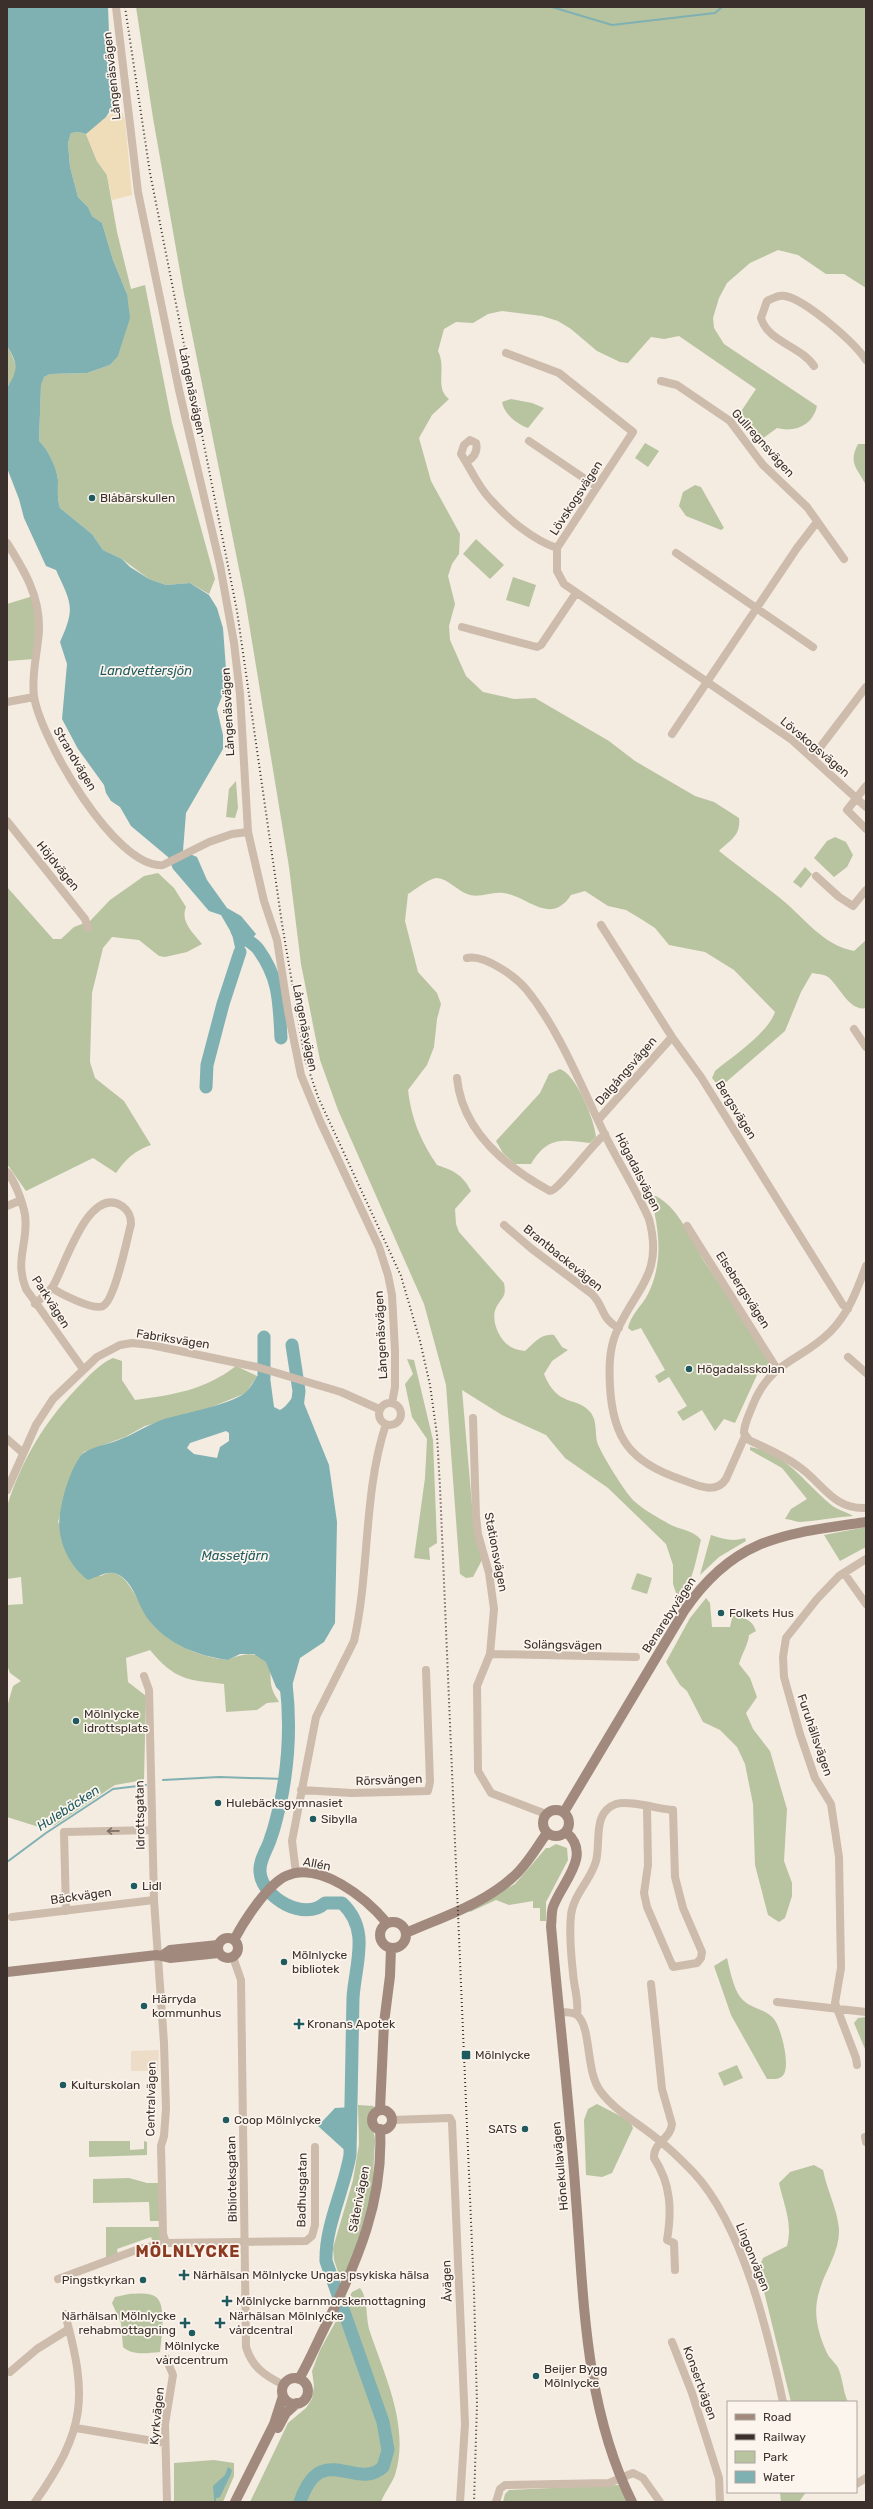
<svg xmlns="http://www.w3.org/2000/svg" width="873" height="2509" viewBox="0 0 873 2509" font-family="Rubik,sans-serif">
<style>
.green{fill:#b8c4a0}
.sand{fill:#efdcb8}
.plaza{fill:#ecdcc8}
.water{fill:#7fb0b2;fill-rule:evenodd}
.lines{fill:none;stroke-linecap:round;stroke-linejoin:round}
.stream{stroke:#7fb0b2;stroke-width:2}
.river{stroke:#7fb0b2;stroke-width:13}
.street{stroke:#cdbbac;stroke-width:8}
.secondary{stroke:#a18a7d;stroke-width:10}
.rail{stroke:#3b302b;stroke-width:2;stroke-dasharray:1 3;stroke-linecap:butt}
.oneway{stroke:#7d6f65}
.poi-dot{fill:#1f5a5e;stroke:#fbf5ee;stroke-width:1.5}
.labels{text-anchor:middle;dominant-baseline:central;stroke-width:3.5;stroke-linejoin:round;paint-order:stroke}
.street-label{font-size:12px;fill:#3b302b;stroke:#fbf5ee}
.poi-label{font-size:12px;fill:#3b302b;stroke:#fbf5ee;text-anchor:start}
.water-label{font-size:13px;font-style:italic;fill:#1f5a5e;stroke:#fbf5ee}
.district-label{font-size:16px;font-weight:bold;letter-spacing:1px;fill:#8c3b22;stroke:#fbf5ee}
</style>
<rect width="100%" height="100%" fill="#f4ebe1"/>
<path class="green" d="M136,7H866V288L844,274H826L798,255L778,250L750,263L727,283L719,298L713,318L714,328L724,344L817,406C813,425 795,433 777,428L762,439H754L736,419L756,389L679,336L664,339L651,337L628,363L620,362L597,351L571,329L558,321L542,316L502,311L488,314L473,323L456,322L444,329L438,351C447,368 434,388 449,399L432,415L419,438L431,481L460,534L459,554L452,564L448,576L455,604L449,626L450,640L466,676L483,692L514,699L535,698L609,741L635,761L695,796L714,802L739,818C741,836 730,840 719,851C739,867 760,882 780,898C804,917 822,945 854,951L866,940V1008C849,1012 839,985 828,977C824,974 817,974 812,973L801,992L785,1031L725,1083H716L712,1078L715,1071C732,1057 768,1033 775,1012L734,970L705,952L669,945L655,928L641,919L626,910L608,906L585,891L571,895C550,927 526,895 503,893C491,891 479,899 467,894C457,890 448,879 437,878C429,878 415,890 408,894L405,921L418,972L437,993L441,1004L437,1019L434,1047L427,1065L408,1090C411,1118 421,1142 437,1165C453,1170 463,1175 471,1191L455,1209L456,1224L459,1232L504,1283C507,1298 501,1297 496,1308C490,1320 500,1343 513,1348C517,1350 521,1350 525,1351C534,1343 541,1333 554,1335L562,1347L568,1350L552,1361L544,1374C558,1409 577,1395 591,1413C597,1421 595,1432 597,1442C600,1452 626,1494 634,1501C644,1510 657,1517 669,1524C680,1530 694,1530 701,1540C697,1554 692,1588 680,1595L676,1593L673,1584V1565L666,1544L608,1488L565,1458L546,1435L502,1415L462,1390L474,1528L482,1560L473,1577L466,1578L460,1574L446,1385L424,1304L338,1110L320,1060L301,964L289,867L245,599L184,294L153,118Z
M79,132L86,134L97,161L107,175L117,232L131,289L145,285L172,423L215,579L209,594L190,583L166,585L149,579L122,559L103,550L92,534L60,508C57,498 58,490 58,480C57,469 47,448 39,441L41,384L44,377L50,374L87,373L110,365L118,355L125,333L127,294L113,260L102,223L92,216L88,207L78,197L70,167L68,143L71,133Z
M7,346C15,359 22,375 7,386Z
M511,399L532,403L544,408L528,428C517,424 504,414 502,402Z
M645,443L659,451L648,467L635,458Z
M858,444H866V485C857,468 848,463 858,444Z
M695,485L701,487L724,528L721,530L686,516L679,506L683,492Z
M476,539L504,565L490,579L463,554Z
M513,577L536,585L529,607L506,600Z
M33,596L38,619L34,659L8,661L7,604Z
M236,781L238,808L235,818L226,817L229,789Z
M835,837L846,842L853,855L847,867L834,877L814,858L827,841Z
M805,867L812,874L801,888L793,882Z
M158,873L174,888L186,907C180,922 193,933 202,944L187,952L165,957L159,956L139,940L112,937L103,948L92,993L90,1062L95,1078L124,1101L151,1145C134,1151 126,1159 116,1173L93,1158L26,1191L7,1164V887L53,939H61L74,927L90,921L110,900L144,876Z
M560,1069C576,1074 595,1121 596,1137L590,1143C561,1139 547,1137 531,1164H515L503,1153L496,1141L540,1093L549,1074Z
M656,1196C681,1209 693,1245 708,1267C730,1300 752,1332 771,1366L757,1375L735,1423L724,1419L715,1431L702,1410L683,1421L677,1412L687,1406L669,1377L659,1383L655,1376L665,1370L641,1328L632,1331L628,1328C631,1314 642,1306 648,1294C664,1261 659,1231 651,1197Z
M113,1358L122,1361V1380L135,1400C173,1395 205,1390 236,1366L257,1376L246,1393L207,1409L145,1426L125,1437L84,1452L79,1458L67,1487L58,1522L100,1576C106,1574 111,1571 117,1574C133,1581 144,1619 161,1632C182,1649 202,1657 228,1660C242,1653 265,1649 270,1669C271,1675 270,1682 272,1688C273,1693 277,1698 279,1702L267,1703L257,1710L226,1712L224,1684C187,1680 175,1680 150,1650L126,1658L128,1682L146,1696L144,1780L115,1785L55,1825L42,1828L7,1817V1707L13,1686L21,1681L10,1673L7,1665V1605L23,1604L21,1577L7,1579C7,1564 4,1514 8,1503C23,1458 45,1421 78,1387C89,1376 99,1364 113,1358Z
M407,1359L414,1360L433,1440L437,1543L429,1548L430,1560L414,1558L425,1478L427,1439L412,1417L405,1384L413,1374Z
M750,1447C786,1453 804,1482 829,1503C836,1510 845,1511 853,1516C835,1517 818,1521 800,1522C795,1522 791,1519 785,1519L791,1509L807,1499L782,1468L750,1450Z
M866,1527V1547L840,1561L824,1535Z
M711,1535C724,1539 732,1542 745,1538L746,1541L719,1557L700,1575Z
M637,1573L652,1578L647,1594L631,1589Z
M706,1598L710,1603L712,1627H730L733,1614C744,1618 752,1619 756,1631L749,1635C748,1645 742,1653 739,1664L750,1678L757,1697L746,1713L753,1729L770,1751L787,1809L784,1861L792,1883V1896L785,1918L779,1922L768,1915L755,1865L753,1804L745,1764L737,1747L720,1730L703,1722L687,1691L680,1685L666,1662L690,1618Z
M556,1844L567,1848L568,1860L546,1902V1921H540V1908H533V1901L509,1905L496,1900L470,1912L469,1908L515,1884L546,1848H549Z
M727,1958C730,1970 733,1988 741,1998C750,2009 765,2008 774,2019C781,2028 790,2063 784,2074C780,2080 774,2079 767,2079L731,2015L714,1966Z
M866,2017V2059L865,2049L854,2023L858,2018Z
M737,2065L743,2078L724,2086L718,2073Z
M597,2104L630,2121L633,2128L612,2173L602,2177L586,2175L584,2120L588,2109Z
M358,2105L374,2106C363,2126 376,2126 375,2143C373,2165 374,2189 369,2210C364,2234 352,2257 344,2280L341,2281L334,2260L333,2248L353,2180L359,2144Z
M89,2141H130V2150L144,2149V2141L147,2142V2155L89,2157Z
M814,2165L823,2170C827,2190 837,2208 839,2229C840,2253 823,2273 818,2296C813,2316 819,2336 828,2355C831,2360 837,2364 839,2370C843,2381 843,2391 848,2402H791L760,2275V2266L763,2258L787,2246C793,2223 784,2206 779,2183L790,2172Z
M129,2178L147,2183H162L163,2221H150L149,2202L93,2203V2179Z
M106,2227H161L162,2240L153,2243L151,2237L117,2249L118,2255L106,2260Z
M360,2288C369,2300 365,2317 370,2332C385,2377 410,2427 395,2475C391,2485 384,2493 381,2502H250L288,2423L306,2408L312,2399L314,2386L312,2371L320,2350L352,2292Z
M129,2294C137,2294 149,2292 156,2297C167,2305 161,2340 160,2352C147,2353 133,2356 123,2347L121,2323L112,2303L115,2297Z
M214,2460L234,2463V2476L223,2502H174V2463Z
M619,2485L627,2502H503L505,2494L509,2490Z
M780,2492H806L799,2502H781Z"/>
<path class="sand" d="M116,111L122,112L125,120L132,195L112,200L107,175L97,161L86,134L96,123Z"/>
<path class="plaza" d="M159,2050L158,2071H131V2051Z"/>
<path class="water" d="M7,7H108L109,33L119,97L106,117L86,134L79,132L71,133L68,143L70,167L78,197L88,207L92,216L102,223L113,260L127,294L130,318L118,356L110,365L87,373L50,374L44,377L41,385L39,441C47,448 57,468 58,480C58,490 57,498 60,508L92,534L103,550L122,559L130,567L149,579L166,585L190,583L209,595L217,608L223,628L227,683L217,709L223,735V749L186,813L183,851L197,857L207,880L227,908L241,916L256,934L240,952H236L232,934L221,915L209,911L173,869L168,857L131,826L120,807L111,801L106,793L104,785L78,749L62,719L67,664L60,642C76,607 71,603 56,570L46,566L24,518L19,499L7,468L8,386C19,370 17,361 7,346Z
M257,1376L270,1377L274,1407L280,1410C288,1406 291,1397 299,1391L329,1465L337,1522L335,1623L324,1642L300,1658L288,1700L276,1687L266,1662L254,1654H240L228,1660C198,1656 167,1644 148,1619C138,1606 134,1581 117,1574C108,1570 97,1577 88,1580C68,1565 56,1538 60,1513C63,1495 69,1474 79,1458C85,1448 105,1445 116,1441C133,1435 147,1425 164,1419C181,1414 235,1404 247,1391C251,1387 254,1381 257,1376ZM226,1431L229,1433V1441L220,1447L217,1458L194,1454L187,1448L190,1443Z
M352,2107L350,2155L318,2126L335,2108Z
M228,2467L232,2470L231,2474L220,2497L214,2499L213,2486L225,2475Z"/>
<g class="lines">
<path class="stream" d="M552,7L612,25L715,13L722,7
M163,1780L219,1777L284,1779
M7,1862L46,1833L113,1789L146,1785
M215,2502V2499"/>
<path class="river" d="M237,931C243,939 253,942 258,949C280,979 279,1003 281,1038
M206,1087L207,1065L223,1004L240,952
M292,1345L299,1391L297,1408
M264,1377V1337
M286,1683C291,1725 289,1763 280,1805C277,1815 275,1827 271,1837C268,1849 259,1859 260,1872C262,1898 305,1922 325,1903H342C371,1930 355,1964 353,1998L350,2155C344,2190 325,2226 326,2261L383,2422L388,2450L383,2467C356,2492 321,2439 300,2502"/>
<path class="street" d="M116,7L138,192L179,390L220,565L234,643L240,694L248,832L264,901L277,940L288,1011L301,1075L320,1121L379,1247L388,1275L392,1295L395,1351V1387L392,1403
M506,353L559,373L633,432L557,548V571L564,584L792,740L866,807
M814,366C801,346 768,342 761,318L767,301C773,298 778,295 785,296C806,300 854,342 866,360
M661,381L677,385L730,421L763,465L807,507L844,559
M529,441L597,487
M468,461C474,457 478,451 476,443L470,440L464,445L461,454C471,469 478,487 491,500C508,519 533,540 557,548
M7,543C24,570 40,596 39,630C38,651 31,674 34,696C40,738 116,870 163,865L209,842L232,834L248,832
M676,553L813,647
M462,627L537,647L541,645L576,593
M7,702L34,697
M672,734L797,548L817,522
M812,758L866,687
M866,786L847,810L866,829
M7,821L85,919L88,928
M816,876L839,897L853,906L866,890
M601,925L672,1037L701,1077L843,1305L848,1309
M467,958C484,954 515,976 526,989C559,1029 581,1086 604,1133C618,1162 636,1189 649,1219C664,1275 636,1287 616,1333C609,1350 609,1368 610,1387C613,1439 631,1462 680,1479C695,1484 715,1496 726,1479L745,1436
M854,1029L866,1047
M457,1078C462,1131 506,1167 550,1191C558,1191 593,1143 605,1134
M598,1120L672,1037
M7,1172C15,1181 23,1203 25,1215C29,1241 14,1260 26,1289L83,1369
M7,1206L19,1201
M504,1225L532,1249L592,1294C605,1307 600,1318 619,1328
M687,1226L777,1369
M866,1266C857,1290 849,1313 830,1332C800,1362 770,1360 752,1407C749,1415 744,1424 744,1433L749,1440C765,1448 783,1455 798,1466C822,1482 833,1510 866,1508
M35,1304C41,1298 48,1293 53,1286C64,1269 88,1184 122,1206C129,1211 131,1216 131,1224C127,1239 115,1300 103,1306C94,1311 61,1294 52,1288
M848,1357L866,1373
M379 1414a11 11 0 1 1 22 0a11 11 0 1 1-22 0Z
M473,1418L476,1517L478,1534L489,1573L494,1609L490,1654L477,1686L478,1771L491,1793L546,1814
M7,1439L23,1453
M7,1490L36,1425L53,1399L97,1357L120,1345L132,1343L151,1345L257,1367L341,1392L379,1409
M844,1573L866,1604
M490,1654L636,1657
M144,1676L149,1690L154,1900L164,2043L166,2109L164,2136L161,2146L163,2234L166,2243
M301,1790L352,1793L428,1791L430,1782L426,1670
M296,1873L292,1841L316,1717L354,1641C370,1570 363,1493 386,1424
M66,1911L64,1832L152,1830
M12,1917L154,1900
M233,1957L241,1980L246,2347C252,2367 265,2376 284,2385
M651,1984L662,2089L672,2124C671,2139 653,2142 654,2158C671,2184 672,2210 667,2240L674,2243L675,2270
M777,2002L866,2012
M560,2012C565,2012 573,2012 577,2015C592,2027 585,2072 601,2092C617,2113 642,2125 661,2142C673,2151 684,2163 694,2173C743,2226 768,2333 783,2402
M577,2015C579,2000 574,1988 573,1973C571,1955 569,1934 571,1915C573,1895 591,1880 596,1861C601,1843 592,1812 616,1804C629,1800 659,1809 673,1810L675,1877L683,1908L702,1952L701,1958L697,1963L673,1967L647,1907L644,1893L648,1865L647,1807
M857,2065L856,2058L835,2003L841,1968L839,1857L831,1804L815,1778L800,1734L784,1677L783,1657L786,1638L817,1599L839,1576L866,1559
M392,2120L450,2118L452,2122L465,2424L460,2502
M865,2137L866,2142
M58,2279L139,2249L166,2243L306,2241L312,2236L315,2225V2147
M672,2342L692,2393L719,2478L720,2502
M166,2358L173,2375L165,2424L167,2502
M10,2372L37,2349L69,2329
M76,2428L165,2443
M856,2484L866,2478
M35,2502C86,2429 88,2398 65,2314
M496,2502L500,2489L505,2485L609,2483L633,2473L643,2478L660,2502"/>
<path class="secondary" d="M543 1823a13 13 0 1 1 26 0a13 13 0 1 1-26 0Z
M564,1812L684,1611C734,1537 784,1534 866,1522
M566,1832C593,1855 562,1882 553,1907C551,1913 552,1920 551,1926C559,2017 570,2108 576,2199C584,2303 585,2407 632,2502
M380 1935a13 13 0 1 1 26 0a13 13 0 1 1-26 0Z
M406,1933C442,1917 484,1904 513,1877C527,1865 536,1848 547,1833
M218 1948a10 10 0 1 1 20 0a10 10 0 1 1-20 0Z
M234,1940C244,1921 267,1885 286,1876C320,1860 367,1899 387,1923
M163,1955L170,1950L218,1945
M7,1972L157,1955L170,1958L219,1953
M380,2110L384,2023L390,1976L391,1948
M372 2120a10 10 0 1 1 20 0a10 10 0 1 1-20 0Z
M282 2391a13 13 0 1 1 26 0a13 13 0 1 1-26 0Z
M299,2379C310,2360 318,2340 328,2321C358,2260 384,2199 380,2129
M278,2428L286,2413L297,2403
M235,2502L274,2424L283,2396"/>
<path class="rail" d="M125,7L150,173L237,611L282,924L305,1059L318,1097L401,1276L420,1341L430,1385L437,1435L440,1487L474,2292L477,2404L474,2502"/>
</g>
<defs><path id="oneway-shaft" d="M-6 0H5M1.5-3L5.5 0L1.5 3" fill="none" stroke-width="1.6" stroke-linecap="round" stroke-linejoin="round"/></defs>
<use class="oneway" href="#oneway-shaft" transform="translate(113 1831) rotate(179)"/>
<g class="poi-dot">
<circle cx="92" cy="498" r="4"/>
<circle cx="689" cy="1369" r="4"/>
<circle cx="721" cy="1613" r="4"/>
<circle cx="76" cy="1721" r="4"/>
<circle cx="218" cy="1803" r="4"/>
<circle cx="313" cy="1819" r="4"/>
<circle cx="134" cy="1886" r="4"/>
<circle cx="284" cy="1962" r="4"/>
<circle cx="144" cy="2006" r="4"/>
<path d="M297 2018h4v4h4v4h-4v4h-4v-4h-4v-4h4z"/>
<rect x="461" y="2050" width="10" height="10" rx="2"/>
<circle cx="63" cy="2085" r="4"/>
<circle cx="226" cy="2120" r="4"/>
<circle cx="525" cy="2129" r="4"/>
<path d="M182 2269h4v4h4v4h-4v4h-4v-4h-4v-4h4z"/>
<circle cx="143" cy="2280" r="4"/>
<path d="M225 2295h4v4h4v4h-4v4h-4v-4h-4v-4h4z"/>
<path d="M183 2317h4v4h4v4h-4v4h-4v-4h-4v-4h4z"/>
<path d="M218 2317h4v4h4v4h-4v4h-4v-4h-4v-4h4z"/>
<circle cx="192" cy="2333" r="4"/>
<circle cx="536" cy="2376" r="4"/>
</g>
<g class="labels">
<g class="street-label">
<text transform="translate(112 76) rotate(-96)">Långenäsvägen</text>
<text transform="translate(192 391) rotate(78)">Långenäsvägen</text>
<text transform="translate(763 443) rotate(48)">Gullregnsvägen</text>
<text transform="translate(576 498) rotate(-57)">Lövskogsvägen</text>
<text transform="translate(228 712) rotate(-93)">Långenäsvägen</text>
<text transform="translate(815 747) rotate(40)">Lövskogsvägen</text>
<text transform="translate(75 759) rotate(59)">Strandvägen</text>
<text transform="translate(58 866) rotate(51)">Höjdvägen</text>
<text transform="translate(305 1028) rotate(79)">Långenäsvägen</text>
<text transform="translate(626 1071) rotate(-49)">Dalgångsvägen</text>
<text transform="translate(736 1110) rotate(58)">Bergsvägen</text>
<text transform="translate(638 1172) rotate(63)">Högadalsvägen</text>
<text transform="translate(563 1258) rotate(39)">Brantbackevägen</text>
<text transform="translate(743 1290) rotate(57)">Elsebergsvägen</text>
<text transform="translate(51 1302) rotate(57)">Parkvägen</text>
<text transform="translate(381 1335) rotate(-93)">Långenäsvägen</text>
<text transform="translate(173 1339) rotate(9)">Fabriksvägen</text>
<text transform="translate(496 1552) rotate(79)">Stationsvägen</text>
<text transform="translate(669 1615) rotate(-57)">Benarebyvägen</text>
<text transform="translate(563 1645) rotate(1)">Solängsvägen</text>
<text transform="translate(815 1735) rotate(71)">Furuhällsvägen</text>
<text transform="translate(389 1780) rotate(-2)">Rörsvängen</text>
<text transform="translate(140 1815) rotate(-91)">Idrottsgatan</text>
<text transform="translate(317 1864) rotate(11)">Allén</text>
<text transform="translate(81 1896) rotate(-8)">Bäckvägen</text>
<text transform="translate(151 2099) rotate(-89)">Centralvägen</text>
<text transform="translate(560 2166) rotate(-95)">Hönekullavägen</text>
<text transform="translate(232 2179) rotate(-91)">Biblioteksgatan</text>
<text transform="translate(302 2190) rotate(-89)">Badhusgatan</text>
<text transform="translate(359 2199) rotate(-79)">Säterivägen</text>
<text transform="translate(753 2257) rotate(68)">Lingonvägen</text>
<text transform="translate(447 2281) rotate(-92)">Åvägen</text>
<text transform="translate(700 2383) rotate(70)">Konsertvägen</text>
<text transform="translate(157 2416) rotate(-84)">Kyrkvägen</text>
</g>
<g class="poi-label">
<text x="100" y="498">Blåbärskullen</text>
<text x="697" y="1369">Högadalsskolan</text>
<text x="729" y="1613">Folkets Hus</text>
<text x="84" y="1714">Mölnlycke<tspan x="84" dy="14">idrottsplats</tspan></text>
<text x="226" y="1803">Hulebäcksgymnasiet</text>
<text x="321" y="1819">Sibylla</text>
<text x="142" y="1886">Lidl</text>
<text x="292" y="1955">Mölnlycke<tspan x="292" dy="14">bibliotek</tspan></text>
<text x="152" y="1999">Härryda<tspan x="152" dy="14">kommunhus</tspan></text>
<text x="307" y="2024">Kronans Apotek</text>
<text x="475" y="2055">Mölnlycke</text>
<text x="71" y="2085">Kulturskolan</text>
<text x="234" y="2120">Coop Mölnlycke</text>
<text x="517" y="2129" text-anchor="end">SATS</text>
<text x="193" y="2275">Närhälsan Mölnlycke Ungas psykiska hälsa</text>
<text x="135" y="2280" text-anchor="end">Pingstkyrkan</text>
<text x="236" y="2301">Mölnlycke barnmorskemottagning</text>
<text x="176" y="2316" text-anchor="end">Närhälsan Mölnlycke<tspan x="176" dy="14">rehabmottagning</tspan></text>
<text x="229" y="2316">Närhälsan Mölnlycke<tspan x="229" dy="14">vårdcentral</tspan></text>
<text x="192" y="2346" text-anchor="middle">Mölnlycke<tspan x="192" dy="14">vårdcentrum</tspan></text>
<text x="544" y="2369">Beijer Bygg<tspan x="544" dy="14">Mölnlycke</tspan></text>
</g>
<g class="water-label">
<text x="146" y="670">Landvettersjön</text>
<text x="235" y="1555">Massetjärn</text>
<text transform="translate(68 1808) rotate(-33)">Hulebäcken</text>
</g>
<g class="district-label">
<text x="188" y="2251">MÖLNLYCKE</text>
</g>
</g>
<rect width="873" height="2509" fill="none" stroke="#3b302b" stroke-width="16"/>
<rect x="727" y="2401" width="130" height="92" fill="#fbf5ee" stroke="#aea6a0"/>
<rect x="735" y="2414" width="20" height="6" fill="#a18a7d" stroke="#aea6a0"/>
<text x="763" y="2421" font-size="12" fill="#3b302b">Road</text>
<rect x="735" y="2434" width="20" height="6" fill="#3b302b" stroke="#aea6a0"/>
<text x="763" y="2441" font-size="12" fill="#3b302b">Railway</text>
<rect x="735" y="2451" width="20" height="12" fill="#b8c4a0" stroke="#aea6a0"/>
<text x="763" y="2461" font-size="12" fill="#3b302b">Park</text>
<rect x="735" y="2471" width="20" height="12" fill="#7fb0b2" stroke="#aea6a0"/>
<text x="763" y="2481" font-size="12" fill="#3b302b">Water</text>
</svg>
